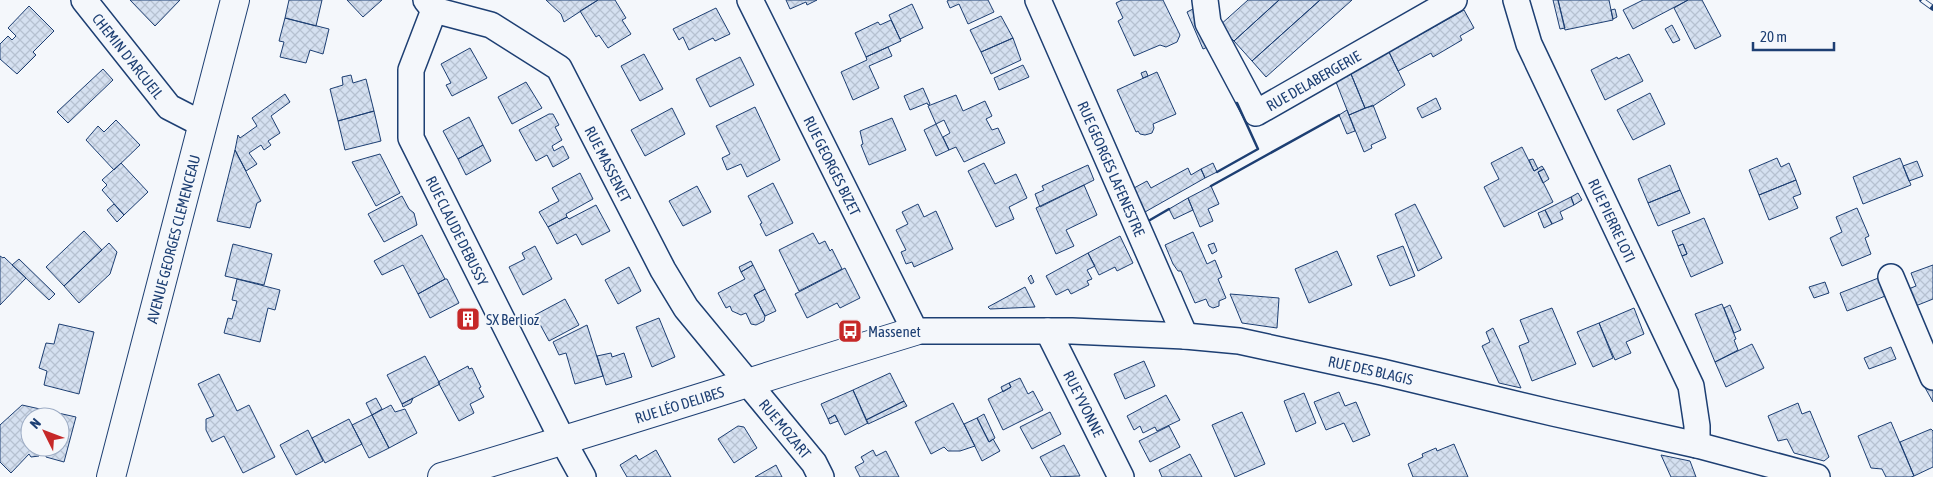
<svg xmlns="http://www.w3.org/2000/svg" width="1933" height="477" viewBox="0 0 1933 477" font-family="'Asap Condensed',sans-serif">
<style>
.building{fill:url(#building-cross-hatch);stroke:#1d3f73;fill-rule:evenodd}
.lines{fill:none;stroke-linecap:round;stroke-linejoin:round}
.street-casing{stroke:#1d3f73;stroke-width:28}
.secondary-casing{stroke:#1d3f73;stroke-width:30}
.street{stroke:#f4f7fb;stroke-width:25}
.secondary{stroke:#f4f7fb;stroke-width:28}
.rail-casing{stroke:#1d3f73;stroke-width:5.5}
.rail{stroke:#f4f7fb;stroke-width:4;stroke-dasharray:11;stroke-linecap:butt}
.wall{stroke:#1d3f73;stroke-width:2.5}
.labels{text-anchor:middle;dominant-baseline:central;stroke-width:4;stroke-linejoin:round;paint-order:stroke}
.street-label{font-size:15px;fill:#1d3f73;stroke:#f4f7fb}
.poi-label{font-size:15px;fill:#1d3f73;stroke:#f4f7fb;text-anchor:start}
</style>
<defs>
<pattern id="building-cross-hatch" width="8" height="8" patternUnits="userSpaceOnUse" patternTransform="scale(1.25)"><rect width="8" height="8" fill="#d5e0f0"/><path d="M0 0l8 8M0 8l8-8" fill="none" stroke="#b6c1d1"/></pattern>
</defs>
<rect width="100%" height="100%" fill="#f4f7fb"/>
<path class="building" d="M130,0H180L155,26Z
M289,0H322L316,26L285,18Z
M347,0H382L363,17Z
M546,0H598L564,22L561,14Z
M598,0H615L626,18L622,20L631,34L608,48L599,35L596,37L580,11Z
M786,0H817L807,5L806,2L790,9Z
M949,0H988L994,12L968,24L959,4L950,8L947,1Z
M1122,0H1163L1180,35L1177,42L1166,47L1160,45L1134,56L1118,21L1123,18L1116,3Z
M1248,0H1279L1234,41L1219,26Z
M1279,0H1320L1252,61L1234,41Z
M1320,0H1352L1266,77L1252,61Z
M1553,0H1558L1565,28L1560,29Z
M1558,0H1609L1613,20L1565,30Z
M1643,0H1688L1633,29L1623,10Z
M1688,0H1702L1721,36L1695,49L1674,8Z
M912,4L923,28L900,39L889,15Z
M29,6L54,31L33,52L36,55L17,74L0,59V44L8,36L12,40L16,36L8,28Z
M716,8L730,34L715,41L713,38L689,50L683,37L679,40L673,29Z
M1193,9L1210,46L1203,49L1187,12Z
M1615,9L1617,17L1613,19L1611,10Z
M1464,10L1474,28L1460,36L1462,40L1433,57L1431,53L1398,71L1389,52Z
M1001,16L1013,38L981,52L970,30Z
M285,18L329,29L323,54L310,50L306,63L280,57L284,42L279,41Z
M891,20L901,41L866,57L855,33L878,22L880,25Z
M1672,25L1680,40L1673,43L1665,29Z
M1013,38L1021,60L991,74L981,52Z
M888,47L892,56L869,66L879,88L853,100L841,72L867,60L866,57Z
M470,48L487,78L452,96L446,85L451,83L441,64Z
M1389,52L1405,85L1373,106L1365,108L1351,74Z
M644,54L663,89L640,101L621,66Z
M1629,54L1643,81L1605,100L1591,70L1617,57L1618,59Z
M740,57L754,85L710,107L696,79Z
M1023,65L1029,77L999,90L994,78Z
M103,69L113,80L68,123L57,112Z
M1146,71L1148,76L1143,78L1141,73Z
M1157,72L1176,114L1153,124L1154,128L1152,133L1145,135L1140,134L1138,131L1136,132L1117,90Z
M1351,74L1365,108L1349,115L1336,82Z
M351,75L353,83L366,79L374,111L338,121L330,89L343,85L342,77Z
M526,82L542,108L512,124L498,97Z
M923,88L930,104L928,105L927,103L910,110L904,96Z
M1650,93L1665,124L1633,140L1617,110Z
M285,94L290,102L271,116L280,133L268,141L271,145L264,150L261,145L249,153L257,164L246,171L235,150L238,135L240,138L257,126L252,118Z
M956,95L963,111L985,101L992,116L986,119L992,130L998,128L1005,143L964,162L956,147L949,150L943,137L950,133L944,120L936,124L928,106Z
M1436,98L1441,109L1422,118L1417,108Z
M1373,105L1386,138L1371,145L1372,148L1364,152L1349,115Z
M755,107L780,160L747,177L741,164L727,170L722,158L730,154L716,126Z
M672,108L685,134L645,156L631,130Z
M1347,110L1355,131L1347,134L1339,115Z
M374,111L381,141L345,150L338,121Z
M549,114H553L559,125L555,127L562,140L552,146L554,151L563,146L569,158L553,167L547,155L536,161L519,130Z
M469,117L483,145L458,159L443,131Z
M892,118L906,150L869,165L861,145L863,144L860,131Z
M116,120L140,145L114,170L86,140L98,126L104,132Z
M936,124L949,150L936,156L924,130Z
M483,145L491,161L466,175L458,159Z
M1522,147L1534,171L1542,166L1544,169L1538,172L1553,202L1504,227L1484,187L1499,179L1491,163Z
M235,150L261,201L257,203L250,228L217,221Z
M380,154L400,193L376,206L352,162Z
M1777,158L1781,167L1789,163L1796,180L1759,195L1749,170Z
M1900,158L1911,185L1863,204L1853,177Z
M1533,159L1538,169L1534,171L1529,160Z
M1917,161L1923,176L1909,181L1903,166Z
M121,163L148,192L124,215L102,190L107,185L102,180Z
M984,163L995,184L1016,174L1027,198L1009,207L1014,219L996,227L968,171Z
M1213,163L1217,172L1205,178L1201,169Z
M1088,165L1094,180L1040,207L1035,194L1044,190L1042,186Z
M1670,165L1680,190L1648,203L1638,179Z
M1188,168L1191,175L1201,169L1205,178L1145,212L1134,188L1147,181L1151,188Z
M1544,169L1549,179L1543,183L1538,172Z
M580,173L593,199L566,214L567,217L548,227L539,212L559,201L552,188Z
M1796,180L1801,194L1793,197L1798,208L1769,220L1759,195Z
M773,183L793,223L766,236L760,224L762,223L748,196Z
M1084,185L1097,215L1066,230L1074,246L1056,254L1036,208Z
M697,186L711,212L683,226L669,201Z
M1211,186L1219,204L1208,209L1213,221L1200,227L1188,198Z
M1680,190L1690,213L1658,226L1648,203Z
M1578,193L1582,200L1574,205L1571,197Z
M402,196L409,209L414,213L417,225L384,242L368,214Z
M1571,197L1574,205L1560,212L1563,219L1552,224L1545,210Z
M1188,198L1193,210L1174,219L1169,209Z
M114,204L124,215L117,222L107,210Z
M918,204L924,217L936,211L953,249L914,267L912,262L906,264L901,252L906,250L896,230L908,224L902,212Z
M1415,204L1442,258L1418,271L1395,214Z
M596,205L610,231L582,245L576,234L557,244L548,227L567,217L569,219Z
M1857,208L1869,236L1865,238L1871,254L1842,266L1830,238L1842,232L1836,217Z
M1545,210L1552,224L1544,228L1538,213Z
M1704,218L1723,263L1691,277L1682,256L1687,254L1683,244L1678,246L1672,231Z
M84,231L102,250L64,286L46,267Z
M1193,232L1207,264L1215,260L1222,277L1218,279L1226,298L1219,301V306L1213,308L1209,306L1206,299L1195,303L1181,271H1178L1173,264L1165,245Z
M813,233L819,244L825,241L830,251L832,249L842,269L799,291L779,250Z
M422,235L445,279L418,294L403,265L382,275L374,261Z
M1120,236L1133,263L1117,271L1115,267L1099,275L1088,253Z
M109,243L117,252L110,274L79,303L64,286Z
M1214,243L1217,251L1212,254L1208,245Z
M233,244L272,254L264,285L225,276Z
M1683,244L1687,254L1682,256L1678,246Z
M535,246L552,279L523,295L509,267L525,259L522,253Z
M1403,246L1415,276L1390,286L1377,256Z
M1337,251L1352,285L1309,303L1295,269Z
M1088,253L1095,266L1087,270L1092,279L1087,281L1089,285L1071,294L1068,289L1056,295L1046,276Z
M0,256L3,258L4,257L26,278L0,305Z
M19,259L55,294L49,300L12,265Z
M751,261L753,265L741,272L739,267Z
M753,265L765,289L754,295L765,316L764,321L756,325L751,324L746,313L741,315L732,311L730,306L726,308L718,293L745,279L741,272Z
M1933,265V299L1913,307L1906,290L1916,286L1911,273Z
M629,267L641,291L618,304L605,280Z
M845,268L860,298L840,308L837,303L807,318L795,294Z
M1031,275L1034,282L1031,284L1028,278Z
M1881,277L1893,293L1847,311L1840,293Z
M237,279L280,290L275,310L268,308L260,342L224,333L228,318L232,319L237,301L232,300Z
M445,279H447L459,303L430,318L418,294Z
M1825,282L1829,293L1814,298L1809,287Z
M1025,287L1035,307L990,309L988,307Z
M765,289L776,311L765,316L754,295Z
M1230,294L1279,298L1277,328L1242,323Z
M565,299L579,325L549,341L535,315Z
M1722,304L1736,339L1734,340L1738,350L1715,362L1695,314Z
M1730,305L1741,330L1734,333L1724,308Z
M1552,308L1576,364L1532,381L1519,346L1529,342L1520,320Z
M1634,308L1644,334L1626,342L1631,353L1615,360L1599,323Z
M471,311L476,322L465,327L460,317Z
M659,318L675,357L652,367L636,327Z
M1599,323L1613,358L1593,367L1577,332Z
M59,324L94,332L79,394L44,385L47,371L39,368L46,343L54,344Z
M587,325L603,376L575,384L566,353L559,355L553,342Z
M1493,328L1521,388L1499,383L1482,346L1490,342L1486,332Z
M1752,344L1764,368L1726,387L1715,362Z
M1891,347L1896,359L1869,369L1864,358Z
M611,353L612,357L624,353L632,377L606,385L597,356Z
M425,356L440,384L402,404L387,375Z
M1144,361L1155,386L1125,399L1114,374Z
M468,366L469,369L472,368L481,387L479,388L484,397L470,404L474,413L459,421L438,382Z
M1925,372L1933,391V402L1918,375Z
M890,373L904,401L866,420L853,390Z
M219,374L237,411L249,405L275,457L243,473L224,436L212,442L206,430V419L214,416L198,384Z
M1020,378L1028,394L1033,391L1043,410L1003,430L988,399L1011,387L1009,383Z
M1009,383L1011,387L1003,392L1001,387Z
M853,390L868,423L845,435L835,415L828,419L821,404Z
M1339,392L1345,406L1356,402L1370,435L1353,442L1344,423L1326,430L1314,402Z
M1304,393L1316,423L1296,432L1284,401Z
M1166,395L1180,420L1157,431L1155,427L1143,433L1140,426L1134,430L1127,416Z
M376,398L382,409L372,415L366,403Z
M413,398L411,403L403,407L402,404Z
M904,401L907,406L868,424L866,420Z
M953,403L975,446L960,451H948L944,447L931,454L915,422Z
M1798,403L1802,414L1810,411L1829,457L1824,461L1794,453L1787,439L1778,441L1768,416Z
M22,405L76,417L64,462L46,457V455L40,454L39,456L31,457L29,454L11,473L0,462V425ZM30,417H60V447H30Z
M391,405L395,412L405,409L417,433L389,448L372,415Z
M1050,412L1061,434L1032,449L1020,427Z
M1242,412L1265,464L1235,477L1212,425Z
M984,414L995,438L989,442L977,418Z
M372,415L389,448L369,458L352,425Z
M835,415L838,421L830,424L828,419Z
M977,418L989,442L993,439L1000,451L982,461L964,424Z
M349,419L362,444L325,463L312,438Z
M1891,422L1914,476L1911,477H1886L1882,469L1871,468L1858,436Z
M738,426L744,427L757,448L734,463L718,439Z
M1169,426L1180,447L1150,462L1139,441Z
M1931,429L1933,431V467L1914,476L1900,442Z
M308,430L323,461L296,475L280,445Z
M1454,444L1468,477H1413L1408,464L1423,457L1422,454L1436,448L1437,451Z
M1064,445L1080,476L1051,477L1040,457Z
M656,450L671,477H627L620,465L636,455L639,460Z
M873,450L876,456L886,451L899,477H860L855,467L864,462L861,457Z
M1190,454L1202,477H1162L1159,470Z
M1661,455L1690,461L1696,477H1671Z
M776,465L782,477H755Z"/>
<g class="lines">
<g class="street-casing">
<g id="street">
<path id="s1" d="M84,0L169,107L202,124"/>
<path id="s2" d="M426,0L434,10L491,25L559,68L663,270L686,308L814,463L821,477"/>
<path id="s3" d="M750,0L915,331H1072L1185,336L1239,341L1382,372L1553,413L1697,445L1817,477"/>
<path id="s4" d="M1038,0L1185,336"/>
<path id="s5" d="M1205,0L1208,23L1256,113L1454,0"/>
<path id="s6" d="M1516,0L1529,44L1691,386L1697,426V445"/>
<path id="s7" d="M434,10L411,70V138L563,441L583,477"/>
<path d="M1891,277L1933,377"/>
<path id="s8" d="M1048,331L1121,477"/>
</g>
</g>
<g class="secondary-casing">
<g id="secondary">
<path id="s9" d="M111,477L235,0"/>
<path id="s10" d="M442,477C601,430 758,379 915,331"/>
</g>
</g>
<use href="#street" class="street"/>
<use href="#secondary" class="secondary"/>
<g class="rail-casing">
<path id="rail" d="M1922,0L1933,8"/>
</g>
<use href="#rail" class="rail"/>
<path class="wall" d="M1217,172L1258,149L1237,103
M1211,186L1339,115
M1150,220L1169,209"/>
</g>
<defs>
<g id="building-square" transform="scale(1.25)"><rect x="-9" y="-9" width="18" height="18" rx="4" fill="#c62828" stroke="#f4f7fb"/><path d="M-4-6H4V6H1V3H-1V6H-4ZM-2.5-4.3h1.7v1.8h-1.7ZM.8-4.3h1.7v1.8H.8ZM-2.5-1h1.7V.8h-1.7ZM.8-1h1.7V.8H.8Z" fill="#fff"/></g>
<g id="bus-square" transform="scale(1.25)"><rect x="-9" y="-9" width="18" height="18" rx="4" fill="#c62828" stroke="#f4f7fb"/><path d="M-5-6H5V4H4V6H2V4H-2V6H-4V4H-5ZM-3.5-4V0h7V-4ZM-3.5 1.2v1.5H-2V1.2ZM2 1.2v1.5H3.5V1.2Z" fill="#fff"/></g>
</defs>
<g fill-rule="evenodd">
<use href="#building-square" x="468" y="319"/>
<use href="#bus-square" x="850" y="331"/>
</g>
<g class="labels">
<g class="street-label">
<text stroke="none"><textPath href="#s1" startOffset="71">CHEMIN D'ARCUEIL</textPath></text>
<text stroke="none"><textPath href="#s5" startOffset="191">RUE DELABERGERIE</textPath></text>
<text stroke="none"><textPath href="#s2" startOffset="260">RUE MASSENET</textPath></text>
<text stroke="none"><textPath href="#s3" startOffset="185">RUE GEORGES BIZET</textPath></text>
<text stroke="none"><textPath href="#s4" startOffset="184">RUE GEORGES LAFENESTRE</textPath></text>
<text stroke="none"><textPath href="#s6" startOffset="241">RUE PIERRE LOTI</textPath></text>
<text stroke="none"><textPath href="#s7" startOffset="236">RUE CLAUDE DEBUSSY</textPath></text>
<text stroke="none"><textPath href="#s9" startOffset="246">AVENUE GEORGES CLEMENCEAU</textPath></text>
<text stroke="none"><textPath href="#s3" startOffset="829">RUE DES BLAGIS</textPath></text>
<text stroke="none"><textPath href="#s10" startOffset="248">RUE LÉO DELIBES</textPath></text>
<text stroke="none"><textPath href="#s8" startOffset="81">RUE YVONNE</textPath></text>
<text stroke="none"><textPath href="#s2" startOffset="580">RUE MOZART</textPath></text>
</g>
<g class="poi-label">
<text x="486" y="319">SX Berlioz</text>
<text x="868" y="331">Massenet</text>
</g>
</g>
<g transform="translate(45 432) rotate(312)"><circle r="24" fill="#f4f7fb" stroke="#9eadc5"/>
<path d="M0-4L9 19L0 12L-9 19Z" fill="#c62828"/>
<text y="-8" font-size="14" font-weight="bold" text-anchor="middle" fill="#1d3f73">N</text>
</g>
<path d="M1753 42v8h81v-8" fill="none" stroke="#1d3f73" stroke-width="2.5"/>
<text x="1760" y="42" font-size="15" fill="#1d3f73" stroke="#f4f7fb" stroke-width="4" paint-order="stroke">20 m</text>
</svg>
